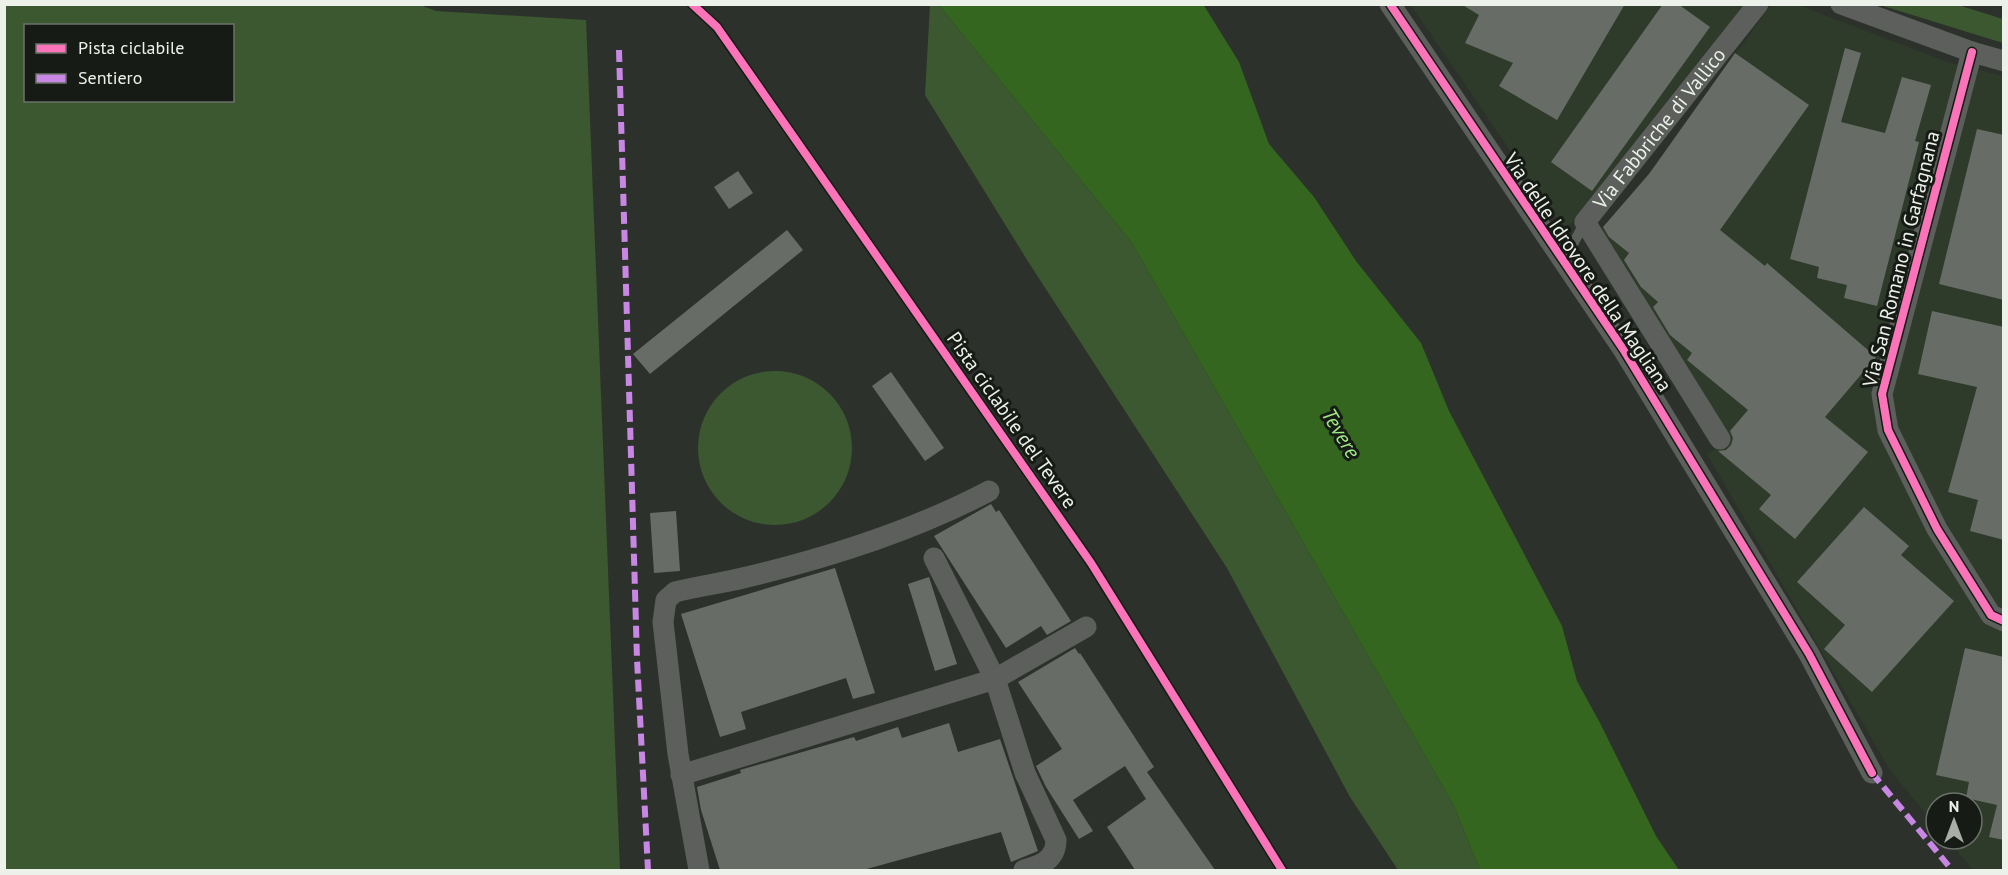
<svg xmlns="http://www.w3.org/2000/svg" width="2008" height="875" viewBox="0 0 2008 875" font-family="'PT Sans',sans-serif">
<style>
.built{fill:#2f3b2a}
.green{fill:#3b5830;fill-rule:evenodd}
.water{fill:#346620}
.building{fill:#676c66}
.lines{fill:none;stroke-linecap:round;stroke-linejoin:round}
.service{stroke:#5c5f5b;stroke-width:10}
.minor{stroke:#5c5f5b;stroke-width:21}
.quiet{stroke:#c787e3;stroke-width:6;stroke-dasharray:12 6;stroke-linecap:butt}
.cycleway-casing{stroke:#161b15;stroke-width:11}
.cycleway{stroke:#fb73b8;stroke-width:8}
.labels{text-anchor:middle;dominant-baseline:central;stroke-width:6;stroke-linejoin:round;paint-order:stroke}
.street-label{font-size:20px;fill:#ecf2ea;stroke:#161b15}
.water-label{font-size:21px;font-style:italic;fill:#a0eb86;stroke:#161b15}
</style>
<rect width="100%" height="100%" fill="#2c322b"/>
<path class="built" d="M1411,5H1747L1565,231Z
M1771,5H1798L1950,63L2003,76V870H1973L1947,839H1972V803H1936V826L1890,770L1707,454L1715,449L1728,433L1601,230L1659,161Z"/>
<path class="green" d="M420,5L436,11L586,20L620,870H5V5ZM26,26H232V100H26Z
M930,5H939L1132,243L1454,806L1480,870H1398L1350,797L1227,568L1029,263L925,95Z
M1880,5H1958L2003,19V43Z
M698 448a77 77 0 1 1 154 0a77 77 0 1 1-154 0Z"/>
<path class="water" d="M1203,4L1239,62L1269,144L1314,197L1356,261L1421,343L1449,411L1562,626L1577,681L1600,723L1656,836L1679,870H1480L1454,806L1132,243L939,5Z"/>
<path class="building" d="M1461,4H1625L1557,120L1499,86L1513,63L1465,43L1479,15Z
M1663,4H1678L1710,27L1592,191L1551,162Z
M1845,48L1861,53L1841,122L1885,133L1902,77L1931,85L1915,141L1919,142L1877,306L1844,298L1847,285L1817,278L1819,267L1790,259Z
M1735,53L1809,105L1720,230L1765,266L1767,263L1876,357L1825,417L1868,452L1795,539L1759,509L1771,495L1718,451L1726,450L1731,445L1733,438L1730,431L1748,410L1687,360L1692,353L1670,335L1653,307L1658,302L1641,287L1624,260L1629,253L1609,237L1603,227L1649,174Z
M1977,129L2004,135V300L1939,284Z
M738,171L753,193L729,209L714,187Z
M787,230L803,250L650,374L633,354Z
M1932,311L2004,327V540L1970,531L1978,500L1948,492L1977,387L1918,374Z
M891,372L944,448L925,461L872,386Z
M991,504L996,512L999,510L1071,621L1047,635L1041,626L1006,648L934,536Z
M1864,507L1909,546L1901,555L1954,601L1872,692L1824,649L1845,625L1797,582Z
M676,511L680,571L654,573L650,513Z
M835,568L875,693L853,699L846,678L741,712L746,729L720,737L681,614Z
M929,577L957,664L935,671L908,584Z
M1075,648L1079,654L1080,653L1154,767L1147,772L1215,870H1135L1107,827L1146,799L1125,766L1073,800L1093,831L1079,839L1046,787L1036,766L1062,749L1018,682Z
M1965,648L2004,657V840L1989,837L1997,805L1966,798L1969,782L1936,775Z
M949,723L958,752L1000,739L1038,851L1011,862L1001,832L863,870H720L701,810L697,787L741,773L740,770L854,737L856,741L898,727L902,738Z"/>
<g class="lines">
<path class="service" d="M1570,266L1573,244L1585,222"/>
<g class="minor">
<path d="M1390,4L1623,349L1809,654L1872,773"/>
<path d="M1841,4L1972,52L2004,61"/>
<path d="M1972,52L1882,394L1888,430L1937,529L1991,615L2004,621"/>
<path id="s1" d="M1720,439L1585,222L1758,4"/>
<path d="M934,558L995,679L1025,773L1056,840C1056,860 1040,866 1024,870"/>
<path d="M681,775L995,679L1086,627"/>
<path d="M699,870L678,754L663,622L666,600L675,592C699,586 723,583 747,577C831,557 913,531 989,491"/>
</g>
<path class="quiet" d="M619,50L637,659L648,870
M1872,773L1952,870"/>
<g class="cycleway-casing">
<path id="cycleway" d="M692,4L717,27L1091,563L1282,870
M1390,4L1623,349L1809,654L1872,773
M1972,52L1882,394L1888,430L1937,529L1991,615L2004,621"/>
</g>
<use href="#cycleway" class="cycleway"/>
</g>
<g class="labels">
<g class="street-label">
<text stroke="none"><textPath href="#s1" startOffset="375">Via Fabbriche di Vallico</textPath></text>
<text transform="translate(1901 259) rotate(-76)">Via San Romano in Garfagnana</text>
<text transform="translate(1588 272) rotate(56)">Via delle Idrovore della Magliana</text>
<text transform="translate(1012 420) rotate(55)">Pista ciclabile del Tevere</text>
</g>
<g class="water-label">
<text transform="translate(1341 433) rotate(59)">Tevere</text>
</g>
</g>
<rect width="2008" height="875" fill="none" stroke="#ecf2ea" stroke-width="12"/>
<rect x="24" y="24" width="210" height="78" fill="#161b15" stroke="#6c716a" stroke-width="1.5"/>
<rect x="36" y="44" width="30" height="9" fill="#fb73b8" stroke="#6c716a" stroke-width="1.5"/>
<text x="78" y="54" font-size="18" fill="#ecf2ea">Pista ciclabile</text>
<rect x="36" y="74" width="30" height="9" fill="#c787e3" stroke="#6c716a" stroke-width="1.5"/>
<text x="78" y="84" font-size="18" fill="#ecf2ea">Sentiero</text>
<g transform="translate(1954 821)"><circle r="28" fill="#161b15" stroke="#6c716a" stroke-width="1.5"/>
<path d="M0-4.5L10 22L0 15L-10 22Z" fill="#a9afa7"/>
<text y="-9" font-size="16" font-weight="bold" text-anchor="middle" fill="#ecf2ea">N</text>
</g>
</svg>
